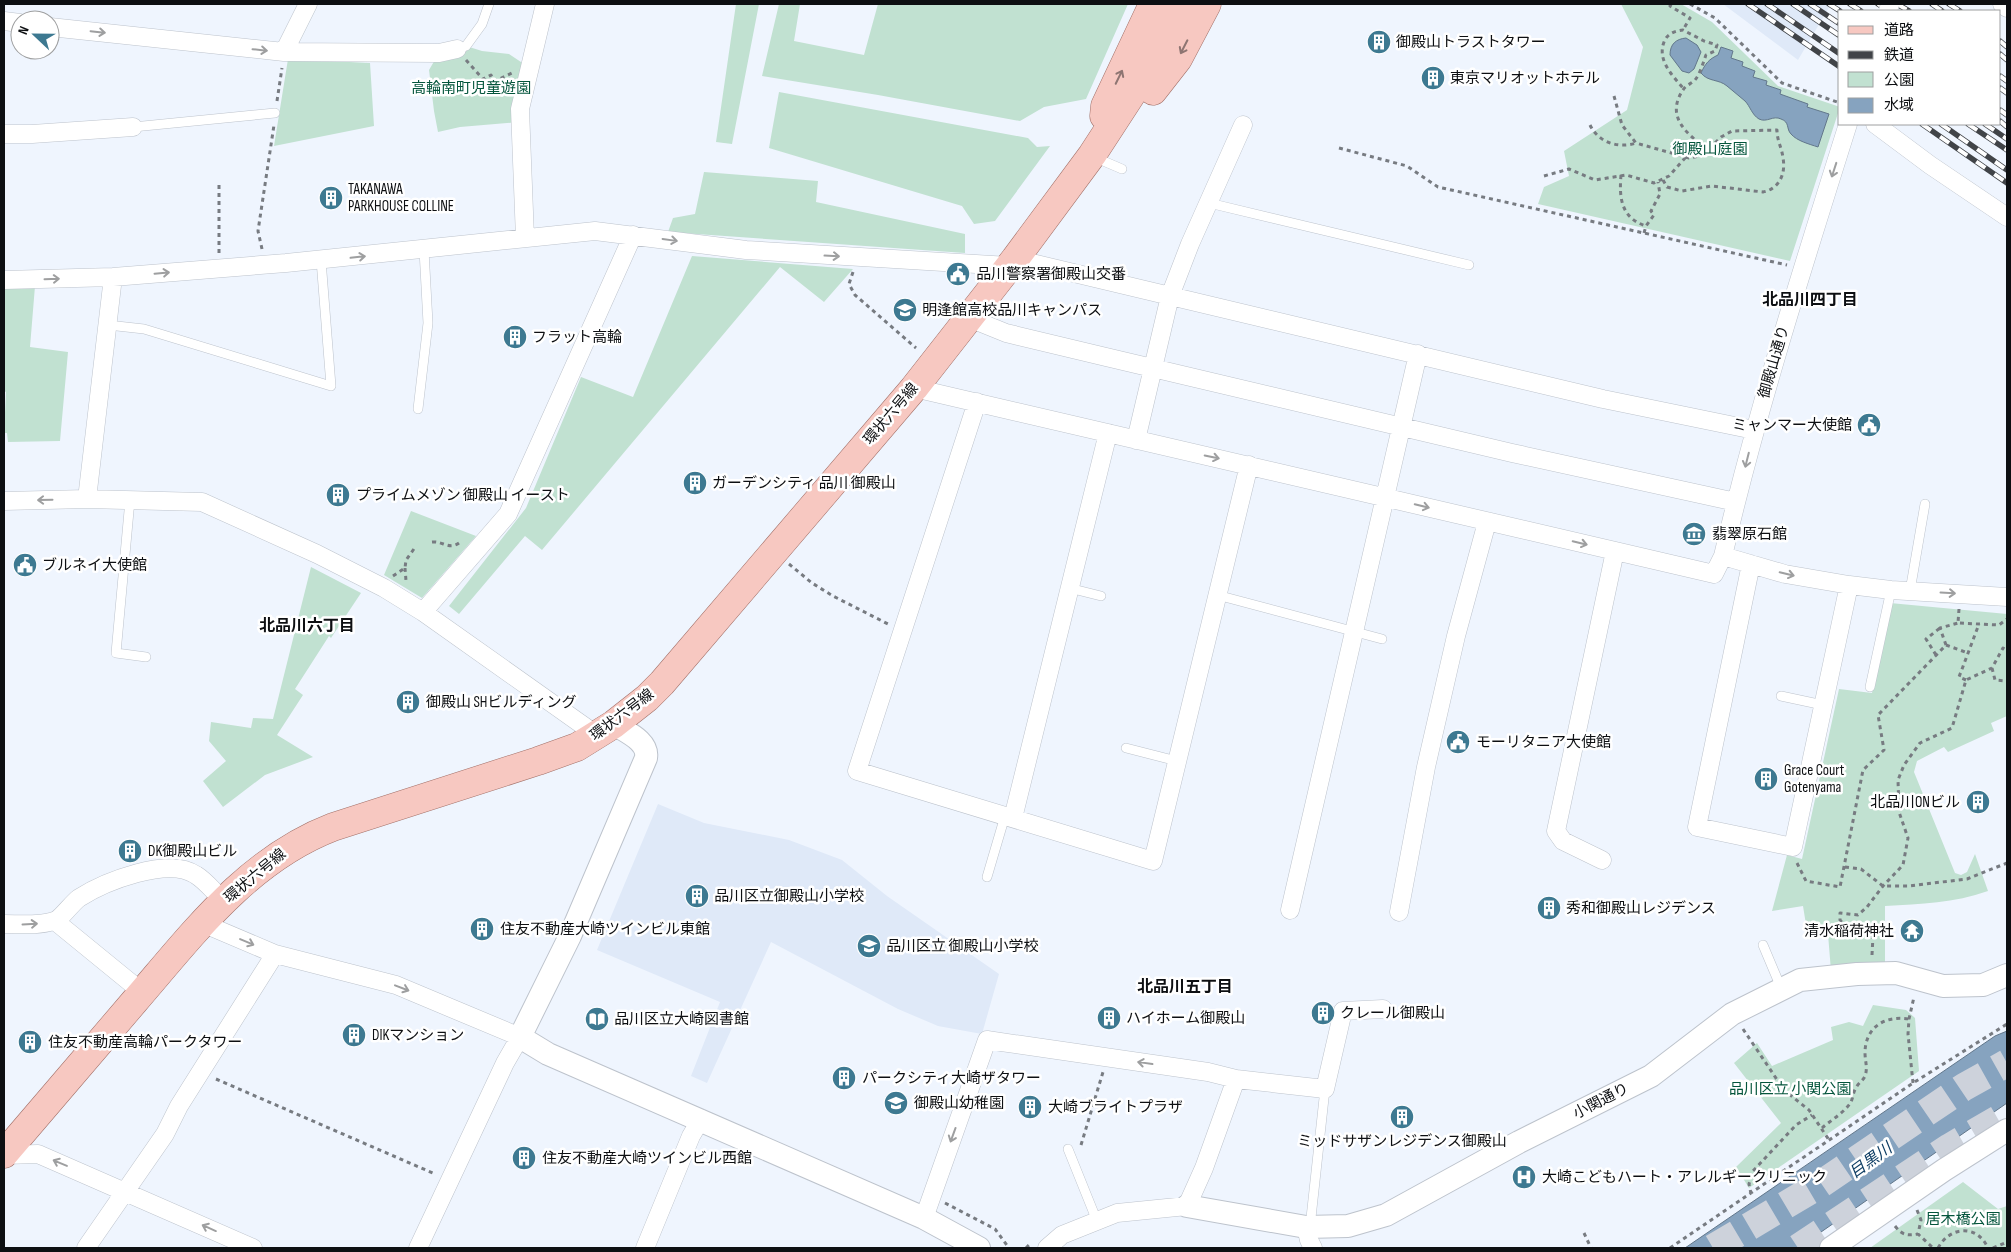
<svg xmlns="http://www.w3.org/2000/svg" width="2011" height="1252" viewBox="0 0 2011 1252" font-family="'Sofia Sans Condensed','Noto Sans JP',sans-serif">
<style>
.built{fill:#dfe9f8}
.green{fill:#c1e1d1}
.water{fill:#86a3bf;stroke:#62778b}
.lines{fill:none;stroke-linecap:round;stroke-linejoin:round}
.motorway-tunnel{stroke:#cdd2db;stroke-width:28;stroke-dasharray:28 14;stroke-linecap:butt}
.service-casing{stroke:#bdc3cc;stroke-width:10}
.minor-casing{stroke:#bdc3cc;stroke-width:19}
.tertiary-casing{stroke:#bdc3cc;stroke-width:24}
.primary-casing{stroke:#a27068;stroke-width:29}
.path{stroke:#777b81;stroke-width:3;stroke-dasharray:4 4;stroke-linecap:butt}
.service{stroke:#fff;stroke-width:9}
.minor{stroke:#fff;stroke-width:18}
.tertiary{stroke:#fff;stroke-width:22}
.primary{stroke:#f7c8c1;stroke-width:28}
.rail-casing{stroke:#414448;stroke-width:5.5}
.rail{stroke:#fff;stroke-width:4;stroke-dasharray:11;stroke-linecap:butt}
.minor-bridge-casing{stroke:#bdc3cc;stroke-width:19;stroke-linecap:butt}
.minor-bridge{stroke:#fff;stroke-width:18}
.oneway{stroke:#9e9fa0}
.oneway2{stroke:#8e7572}
.labels{text-anchor:middle;dominant-baseline:central;stroke-width:5;stroke-linejoin:round;paint-order:stroke}
.poi-label{font-size:15px;fill:#0d0f12;stroke:#fff;text-anchor:start}
.park-label{font-size:15px;fill:#04553c;stroke:#fff}
.street-label{font-size:15px;fill:#0d0f12;stroke:#fff}
.neighbourhood-label{font-size:16px;font-weight:bold;fill:#0d0f12;stroke:#fff}
.water-label{font-size:16px;font-style:italic;fill:#0f3e64;stroke:#fff}
</style>
<rect width="100%" height="100%" fill="#eff5fe"/>
<path class="built" d="M1723,4H1831L1798,60Z
M658,804L704,823L789,840L842,860L887,896L999,974L982,1034L938,1026L898,1009L771,942L707,1083L691,1076L720,1002L597,950Z"/>
<path class="green" d="M736,4H759L732,144L716,142Z
M779,4H800L794,41L864,55L878,4H1128L1086,99L1044,107L1020,121L878,95L762,76Z
M1621,4H1681L1712,22L1778,86L1840,107L1790,261L1538,204L1544,187L1569,176L1564,151L1627,110L1643,47Z
M466,46L482,51L509,54L530,68L520,122L460,127L438,132L434,111L429,70L439,53Z
M288,59L370,63L374,126L274,146Z
M779,92L1028,138L1037,147L1050,146L995,221L974,224L962,206L769,148Z
M704,172L818,181L816,202L965,234V253L668,232L673,218L695,214Z
M692,256L853,269L824,302L780,267L542,550L525,536L459,614L449,606L526,508L581,377L633,397Z
M4,286H35L30,347L68,352L60,441L8,442L7,433H4L6,392L4,391Z
M411,511L476,536L422,598L384,575Z
M311,567L361,593L331,638L329,636L295,689L303,695L277,735L313,757L265,775L223,807L203,781L226,761L209,741L211,722L251,728L253,718L273,719Z
M1890,603L2007,614V716L1991,723L1994,731L1948,752L1944,747L1917,761L1914,772L1955,873L1961,875L1967,872L1975,854L1988,891C1954,903 1921,904 1885,906V967L1831,971L1828,934L1808,937L1803,906L1772,911L1787,855L1802,859L1839,689L1872,693Z
M1873,1005L1906,1010L1915,1018L1919,1071L1749,1188L1736,1167L1781,1123L1734,1063L1757,1043L1772,1066L1833,1040L1831,1027L1849,1022L1863,1026Z
M1963,1182L1998,1209L2007,1206V1248H1870Z"/>
<path class="water" d="M1686,38L1697,45L1701,52L1694,69L1689,73L1682,71L1670,55C1670,44 1676,39 1686,38Z
M1721,47L1733,51L1731,58L1743,62L1742,66L1755,71L1753,77L1767,81L1766,85L1781,90L1780,94L1808,104L1807,107L1829,114L1818,147C1809,144 1797,141 1791,134C1786,129 1790,122 1781,119C1773,115 1767,123 1759,119C1752,115 1750,106 1745,101C1739,96 1733,91 1727,86C1719,79 1708,82 1701,73C1705,64 1709,59 1718,55Z
M2007,1031V1103L1798,1248H1685L1995,1036Z"/>
<g class="lines">
<path class="motorway-tunnel" d="M1713,1248L1821,1184L1964,1087L2007,1063
M1798,1248L1950,1147L2007,1114"/>
<g class="service-casing">
<path id="service" d="M457,49L466,46L482,24L489,4
M133,127L275,113
M1094,157L1122,169
M1209,203L1469,265
M108,325L144,329L331,386L321,260
M418,409L428,323L424,250
M130,500L116,653L146,657
M1069,588L1101,596
M1910,591L1925,504
M1217,595L1382,639
M1870,687L1891,590
M1781,696L1823,705
M1126,748L1177,761
M987,877L1005,816
M1763,945L1782,990
M1068,1149L1097,1221
M1310,1227L1325,1089"/>
</g>
<g class="minor-casing">
<path id="minor" d="M2002,4L2007,8
M4,21L20,23
M50,27L284,52L439,53L457,49
M284,52L308,4
M1875,124L1930,165L2007,217
M4,134H32L133,127
M525,238L520,109L545,4
M1015,259L1603,399L1754,430
M4,280L113,277L286,263L595,231L746,250L1009,266
M969,318L1006,333L1106,357L1512,453L1736,502
M914,388L1714,574L1723,556C1757,410 1803,267 1848,124
M977,402L857,771L1153,861L1249,465
M1136,440L1170,296L1190,244L1243,125
M87,499L113,277
M4,501L87,499L202,502L317,554L384,588L423,612L598,736
M1723,556L1785,574L1849,585L1891,590L2007,597
M1751,564L1697,827L1793,847L1849,585
M423,612L508,514L633,235
M1013,818L1108,433
M1602,860L1563,841L1556,831L1615,551
M1290,910L1418,354
M1399,912L1426,767L1456,636L1487,522
M55,921L142,992
M202,923L275,954L396,985L520,1037L505,1063L418,1248
M4,924C20,924 38,926 54,921C61,919 71,904 79,898C104,882 168,856 196,875C206,881 215,893 224,901
M4,1155L38,1154L253,1248
M924,1218L987,1040L1208,1072L1236,1079L1325,1089L1343,1011L1383,1009
M1306,1227L1309,1240L1313,1248
M86,1248L165,1134L179,1106L275,954
M645,1248L691,1136L701,1119
M1047,1248L1062,1235L1117,1213L1187,1206L1204,1168L1236,1079"/>
</g>
<g class="tertiary-casing">
<path id="tertiary" d="M614,724C626,732 649,741 646,758L570,936L520,1037L548,1054L924,1218L979,1248
M1187,1206L1306,1227L1348,1226L1386,1215L1519,1142L1651,1076L1732,1014L1800,980L1857,974L1896,973L1943,986L1983,985L2007,975
M1831,1248L1944,1170L2007,1130"/>
</g>
<g class="primary-casing">
<path id="primary" d="M1153,91L1178,59L1207,4
M1104,116L1105,106L1153,4
M4,1154C47,1103 91,1053 134,1002C192,935 247,860 333,827L538,761L577,747L614,724L647,698L662,683L914,388L1015,259L1092,155L1161,49L1183,4"/>
</g>
<path class="path" d="M1671,4L1670,6L1690,18L1683,30
M1690,4L1715,18L1782,83L1840,103
M466,60L483,79L491,75L495,81L512,73
M1614,96L1622,125L1636,143L1689,158L1700,156L1708,150
M277,101L282,68
M1590,125C1598,142 1618,149 1636,143
M1339,148L1407,166L1438,187L1787,265
M1621,175C1619,198 1621,218 1646,226
M1544,176L1569,169L1595,180L1626,175L1654,183L1669,176L1686,157
M1663,180L1667,187L1682,191L1712,186L1763,192C1779,189 1786,174 1783,158C1782,148 1777,141 1777,130L1732,131L1721,137L1708,150C1687,134 1665,117 1683,90C1686,85 1691,84 1695,80C1700,74 1703,63 1706,55L1715,51L1717,45L1704,41L1683,30C1674,31 1667,34 1664,42C1657,60 1672,75 1683,88
M1644,233L1646,226L1654,215L1651,211L1660,194L1658,182
M262,249L258,231L274,125
M219,253V185
M853,272L849,284L855,295L916,348
M432,542C443,541 449,550 459,543
M789,564L812,583L833,596L888,624
M405,568L406,581
M393,576L405,568L406,560L416,546
M1959,609L1958,623L1999,625L2007,619
M1946,645L1940,628L1958,623
M1936,655L1926,639L1940,628
M1992,668L1995,680L2007,681
M1966,680L1959,677L1979,624
M1797,863L1806,881L1840,887L1863,770L1884,750L1878,715L1946,645L1968,653
M1845,867L1861,869L1883,886H1908L1967,879L2007,863
M1872,955L1873,936L1868,931L1849,930L1840,920V913L1858,915L1867,907L1883,886L1903,865L1908,838L1899,812L1898,780L1904,765L1920,743L1952,728L1966,680L1992,668L2003,648L2007,650
M1743,1029L1784,1090L1809,1110L1829,1140
M216,1079L435,1174
M1913,1083L1908,1034L1909,1019L1914,997
M1822,1128C1831,1120 1844,1113 1851,1102C1853,1098 1853,1092 1856,1088C1858,1083 1863,1081 1865,1076C1868,1068 1865,1061 1865,1053C1865,1028 1884,1015 1909,1019
M1081,1145L1103,1072
M1751,1194L1749,1184L1753,1171L1796,1125L1812,1115
M945,1203L995,1229L1009,1248
M1917,1210L1921,1220L1918,1234L1933,1248
M1895,1226C1902,1235 1907,1236 1918,1234
M1584,1233L1591,1248
M1026,1248L1031,1243
M1670,1248L1913,1083L2007,1024
M1938,1248C1950,1226 1977,1224 1988,1248
M1993,1248L2007,1242"/>
<use href="#service" class="service"/>
<use href="#minor" class="minor"/>
<use href="#tertiary" class="tertiary"/>
<use href="#primary" class="primary"/>
<g class="rail-casing">
<path id="rail" d="M1748,4L1840,67
M1767,4L1840,54
M1793,4L1840,36
M1810,4L1840,24
M1829,4L1840,11
M1850,4L1861,11
M1878,4L1889,11
M1897,4L1909,11
M1932,4L1942,11
M1949,4L1960,11
M2000,41L2007,47
M2000,54L2007,60
M2000,76L2007,81
M2000,88L2007,93
M2000,110L2007,115
M2000,121L2007,127
M1922,124L2007,183
M1941,124L2007,170
M1968,124L2007,150
M1985,124L2007,139"/>
</g>
<use href="#rail" class="rail"/>
<g class="minor-bridge-casing">
<path id="minor-bridge" d="M1888,11L1890,4"/>
</g>
<use href="#minor-bridge" class="minor-bridge"/>
</g>
<defs><path id="oneway-shaft" d="M-6 0H5M1.5-3L5.5 0L1.5 3" fill="none" stroke-width="1.6" stroke-linecap="round" stroke-linejoin="round" transform="scale(1.25)"/></defs>
<g class="oneway">
<use href="#oneway-shaft" transform="translate(98 32) rotate(6)"/>
<use href="#oneway-shaft" transform="translate(260 50) rotate(6)"/>
<use href="#oneway-shaft" transform="translate(1834 170) rotate(108)"/>
<use href="#oneway-shaft" transform="translate(670 240) rotate(8)"/>
<use href="#oneway-shaft" transform="translate(832 256) rotate(3)"/>
<use href="#oneway-shaft" transform="translate(358 257) rotate(-6)"/>
<use href="#oneway-shaft" transform="translate(162 273) rotate(-5)"/>
<use href="#oneway-shaft" transform="translate(52 279) rotate(-2)"/>
<use href="#oneway-shaft" transform="translate(1212 457) rotate(12)"/>
<use href="#oneway-shaft" transform="translate(1747 460) rotate(104)"/>
<use href="#oneway-shaft" transform="translate(45 500) rotate(179)"/>
<use href="#oneway-shaft" transform="translate(1422 506) rotate(14)"/>
<use href="#oneway-shaft" transform="translate(1580 543) rotate(13)"/>
<use href="#oneway-shaft" transform="translate(1787 574) rotate(13)"/>
<use href="#oneway-shaft" transform="translate(1948 593) rotate(3)"/>
<use href="#oneway-shaft" transform="translate(30 924) rotate(-3)"/>
<use href="#oneway-shaft" transform="translate(247 942) rotate(23)"/>
<use href="#oneway-shaft" transform="translate(402 988) rotate(21)"/>
<use href="#oneway-shaft" transform="translate(1145 1063) rotate(-172)"/>
<use href="#oneway-shaft" transform="translate(953 1135) rotate(110)"/>
<use href="#oneway-shaft" transform="translate(60 1163) rotate(-157)"/>
<use href="#oneway-shaft" transform="translate(209 1228) rotate(-156)"/>
</g>
<g class="oneway2">
<use href="#oneway-shaft" transform="translate(1184 47) rotate(117)"/>
<use href="#oneway-shaft" transform="translate(1119 77) rotate(-64)"/>
</g>
<defs>
<g id="building-disc" transform="scale(1.25)"><circle r="9.5" fill="#3d7991" stroke="#fff"/><path d="M-4-6H4V6H1V3H-1V6H-4ZM-2.5-4.3h1.7v1.8h-1.7ZM.8-4.3h1.7v1.8H.8ZM-2.5-1h1.7V.8h-1.7ZM.8-1h1.7V.8H.8Z" fill="#fff"/></g>
<g id="civic-disc" transform="scale(1.25)"><circle r="9.5" fill="#3d7991" stroke="#fff"/><path d="M-.6-6.5H3V-4.5H.6V-3L4-1V1h2V6H-6V1h2V-1L-.6-3ZM-1.2 2.5V6h2.4V2.5Z" fill="#fff"/></g>
<g id="school-disc" transform="scale(1.25)"><circle r="9.5" fill="#3d7991" stroke="#fff"/><path d="M0-5L7-2L0 1L-7-2ZM-4 1L0 2.5L4 1V4Q0 6-4 4Z" fill="#fff"/></g>
<g id="museum-disc" transform="scale(1.25)"><circle r="9.5" fill="#3d7991" stroke="#fff"/><path d="M0-6L6-3V-2H-6V-3ZM-5-1h2V3h-2ZM-1-1h2V3h-2ZM3-1h2V3H3ZM-6 4H6V6H-6Z" fill="#fff"/></g>
<g id="temple-disc" transform="scale(1.25)"><circle r="9.5" fill="#3d7991" stroke="#fff"/><path d="M0-6L5-2H3V0L6.5 2.5H4V6H1.5V3h-3V6H-4V2.5H-6.5L-3 0V-2H-5Z" fill="#fff"/></g>
<g id="library-disc" transform="scale(1.25)"><circle r="9.5" fill="#3d7991" stroke="#fff"/><path d="M-6-4Q-3-5.5-.7-3.5V5Q-3 3-6 4ZM6-4Q3-5.5 .7-3.5V5Q3 3 6 4Z" fill="#fff"/></g>
<g id="hospital-disc" transform="scale(1.25)"><circle r="9.5" fill="#3d7991" stroke="#fff"/><path d="M-5-5h3v3.5h4V-5h3V5h-3V1.5h-4V5h-3Z" fill="#fff"/></g>
</defs>
<g fill-rule="evenodd">
<use href="#building-disc" x="1379" y="42"/>
<use href="#building-disc" x="1433" y="78"/>
<use href="#building-disc" x="331" y="198"/>
<use href="#civic-disc" x="958" y="274"/>
<use href="#school-disc" x="905" y="310"/>
<use href="#building-disc" x="515" y="337"/>
<use href="#civic-disc" x="1869" y="425"/>
<use href="#building-disc" x="695" y="483"/>
<use href="#building-disc" x="338" y="495"/>
<use href="#museum-disc" x="1694" y="534"/>
<use href="#civic-disc" x="25" y="565"/>
<use href="#building-disc" x="408" y="702"/>
<use href="#civic-disc" x="1458" y="742"/>
<use href="#building-disc" x="1766" y="779"/>
<use href="#building-disc" x="1978" y="802"/>
<use href="#building-disc" x="130" y="851"/>
<use href="#building-disc" x="697" y="896"/>
<use href="#building-disc" x="1549" y="908"/>
<use href="#building-disc" x="482" y="929"/>
<use href="#temple-disc" x="1912" y="931"/>
<use href="#school-disc" x="869" y="946"/>
<use href="#building-disc" x="1323" y="1013"/>
<use href="#building-disc" x="1109" y="1018"/>
<use href="#library-disc" x="597" y="1019"/>
<use href="#building-disc" x="354" y="1035"/>
<use href="#building-disc" x="30" y="1042"/>
<use href="#building-disc" x="844" y="1078"/>
<use href="#school-disc" x="896" y="1103"/>
<use href="#building-disc" x="1030" y="1107"/>
<use href="#building-disc" x="1402" y="1117"/>
<use href="#building-disc" x="524" y="1158"/>
<use href="#hospital-disc" x="1524" y="1177"/>
</g>
<g class="labels">
<g class="poi-label">
<text x="1396" y="42">御殿山トラストタワー</text>
<text x="1450" y="78">東京マリオットホテル</text>
<text x="348" y="189">TAKANAWA<tspan x="348" dy="17">PARKHOUSE COLLINE</tspan></text>
<text x="976" y="274">品川警察署御殿山交番</text>
<text x="922" y="310">明逢館高校品川キャンパス</text>
<text x="532" y="337">フラット高輪</text>
<text x="1852" y="425" text-anchor="end">ミャンマー大使館</text>
<text x="712" y="483">ガーデンシティ 品川 御殿山</text>
<text x="356" y="495">プライムメゾン 御殿山 イースト</text>
<text x="1712" y="534">翡翠原石館</text>
<text x="42" y="565">ブルネイ大使館</text>
<text x="426" y="702">御殿山 SHビルディング</text>
<text x="1476" y="742">モーリタニア大使館</text>
<text x="1784" y="770">Grace Court<tspan x="1784" dy="17">Gotenyama</tspan></text>
<text x="1960" y="802" text-anchor="end">北品川ONビル</text>
<text x="148" y="851">DK御殿山ビル</text>
<text x="714" y="896">品川区立御殿山小学校</text>
<text x="1566" y="908">秀和御殿山レジデンス</text>
<text x="500" y="929">住友不動産大崎ツインビル東館</text>
<text x="1894" y="931" text-anchor="end">清水稲荷神社</text>
<text x="886" y="946">品川区立 御殿山小学校</text>
<text x="1340" y="1013">クレール御殿山</text>
<text x="1126" y="1018">ハイホーム御殿山</text>
<text x="614" y="1019">品川区立大崎図書館</text>
<text x="372" y="1035">DIKマンション</text>
<text x="48" y="1042">住友不動産高輪パークタワー</text>
<text x="862" y="1078">パークシティ大崎ザタワー</text>
<text x="914" y="1103">御殿山幼稚園</text>
<text x="1048" y="1107">大崎ブライトプラザ</text>
<text x="1402" y="1141" text-anchor="middle">ミッドサザンレジデンス御殿山</text>
<text x="542" y="1158">住友不動産大崎ツインビル西館</text>
<text x="1542" y="1177">大崎こどもハート・アレルギークリニック</text>
</g>
<g class="park-label">
<text x="471" y="88">高輪南町児童遊園</text>
<text x="1710" y="149">御殿山庭園</text>
<text x="1790" y="1089">品川区立 小関公園</text>
<text x="1963" y="1219">居木橋公園</text>
</g>
<g class="street-label">
<text transform="translate(1774 362) rotate(-74)">御殿山通り</text>
<text transform="translate(891 414) rotate(-50)">環状六号線</text>
<text transform="translate(622 715) rotate(-37)">環状六号線</text>
<text transform="translate(255 876) rotate(-40)">環状六号線</text>
<text transform="translate(1601 1101) rotate(-27)">小関通り</text>
</g>
<g class="neighbourhood-label">
<text x="1810" y="300">北品川四丁目</text>
<text x="307" y="626">北品川六丁目</text>
<text x="1185" y="987">北品川五丁目</text>
</g>
<g class="water-label">
<text transform="translate(1871 1161) rotate(-36)">目黒川</text>
</g>
</g>
<rect width="2011" height="1252" fill="none" stroke="#0d0f12" stroke-width="10"/>
<rect x="1838" y="10" width="162" height="115" fill="#ffffff" stroke="#9e9fa0"/>
<rect x="1848" y="26" width="25" height="8" fill="#f7c8c1" stroke="#9e9fa0"/>
<text x="1884" y="35" font-size="15" fill="#0d0f12">道路</text>
<rect x="1848" y="51" width="25" height="8" fill="#414448" stroke="#9e9fa0"/>
<text x="1884" y="60" font-size="15" fill="#0d0f12">鉄道</text>
<rect x="1848" y="72" width="25" height="15" fill="#c1e1d1" stroke="#9e9fa0"/>
<text x="1884" y="85" font-size="15" fill="#0d0f12">公園</text>
<rect x="1848" y="98" width="25" height="15" fill="#86a3bf" stroke="#9e9fa0"/>
<text x="1884" y="110" font-size="15" fill="#0d0f12">水域</text>
<g transform="translate(35 35) rotate(292)"><circle r="24" fill="#ffffff" stroke="#9e9fa0"/>
<path d="M0-4L9 19L0 12L-9 19Z" fill="#3d7991"/>
<text y="-8" font-size="14" font-weight="bold" text-anchor="middle" fill="#0d0f12">N</text>
</g>
</svg>
